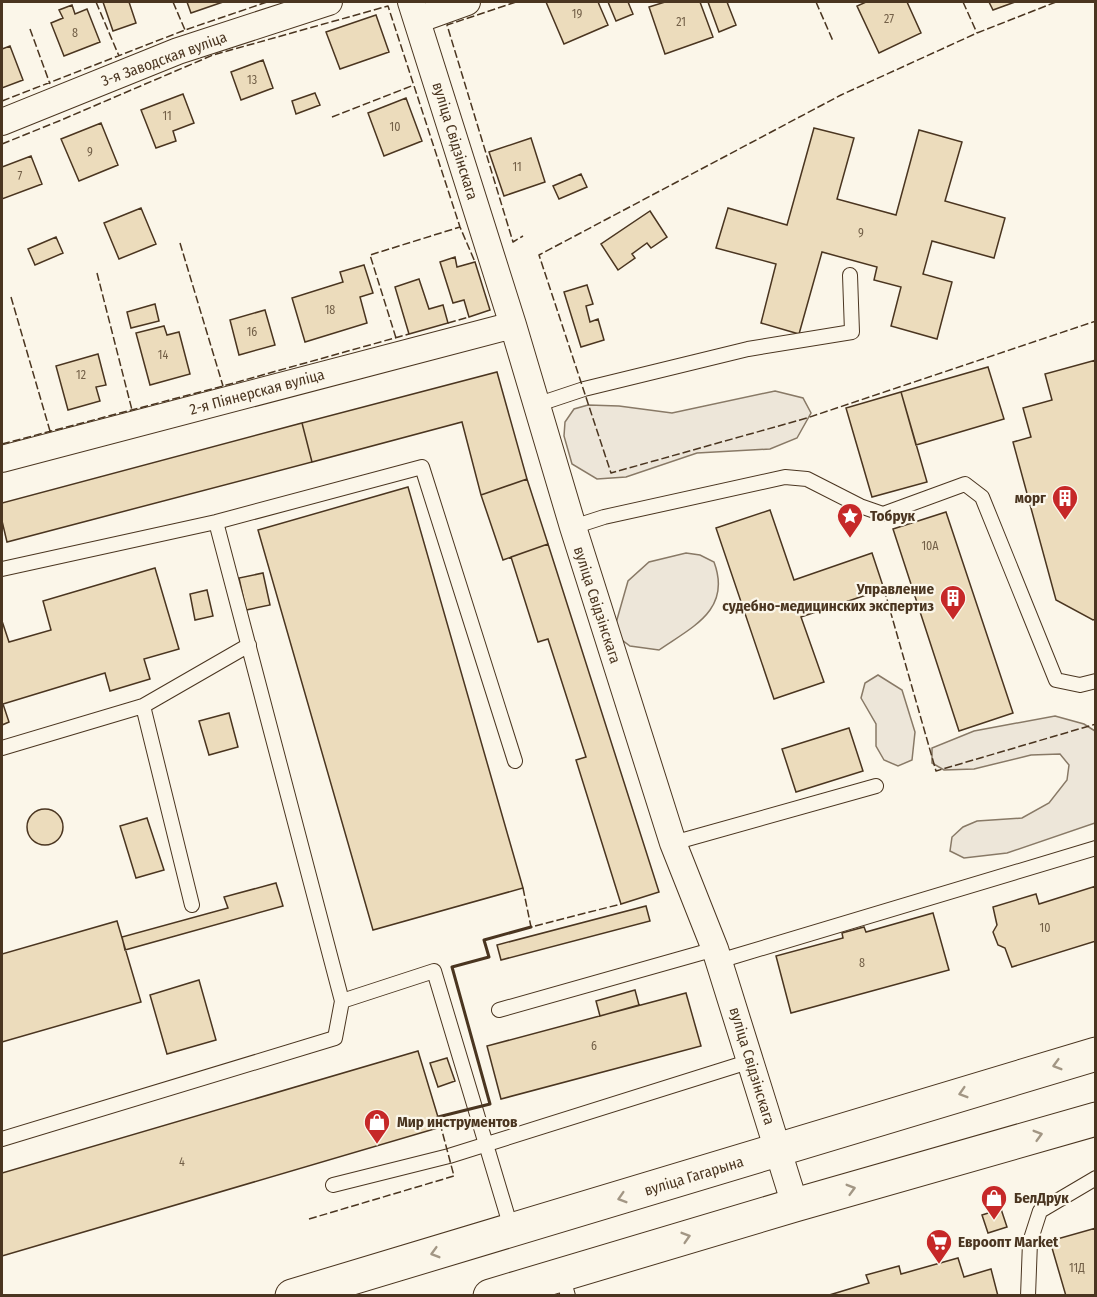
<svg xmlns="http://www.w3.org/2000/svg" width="1097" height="1297" viewBox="0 0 1097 1297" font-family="'Fira Sans Condensed',sans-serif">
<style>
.green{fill:#ede6d9;stroke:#887966;stroke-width:1.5}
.building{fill:#ecdcbc;stroke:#4a3520;stroke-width:1.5}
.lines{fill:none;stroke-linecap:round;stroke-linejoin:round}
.service-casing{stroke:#4a3520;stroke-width:16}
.minor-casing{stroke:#4a3520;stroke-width:28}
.primary-casing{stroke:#4a3520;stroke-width:35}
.service{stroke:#fbf6e9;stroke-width:14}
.minor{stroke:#fbf6e9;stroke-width:26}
.primary{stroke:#fbf6e9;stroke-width:33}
.fence{stroke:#4a3520;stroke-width:1.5;stroke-dasharray:8 3;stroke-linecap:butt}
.wall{stroke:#4a3520;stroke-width:3}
.oneway{stroke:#a29684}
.labels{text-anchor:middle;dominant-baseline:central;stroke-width:4.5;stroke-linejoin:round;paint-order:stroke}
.number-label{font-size:12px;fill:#725f47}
.street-label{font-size:15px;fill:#4a3520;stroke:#fbf6e9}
.poi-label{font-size:15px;font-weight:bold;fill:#4a3520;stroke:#fbf6e9;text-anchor:start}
</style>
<rect width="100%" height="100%" fill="#fbf6e9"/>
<path class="green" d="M775,391L803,398L811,413L797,438L770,449L697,453L626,477L597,479L572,464L564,436L565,422L574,409L588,405L619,406L672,413Z
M686,553L700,555L714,562C732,610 692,627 659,650L630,646L618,637L616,623L628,581L649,562Z
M878,675L902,690L915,732L912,760L898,766L884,760L876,746V724L861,698L865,683Z
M1055,716L1084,724L1095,731V823L1007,853L964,858L950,851L952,837L963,827L977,821L1022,818L1049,803L1067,780L1069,765L1060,754L1031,755L974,769L944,770L932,763V748L974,731Z"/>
<path class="building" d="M103,2H129L136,23L113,31Z
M187,2H223L191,13Z
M546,2H598L608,25L564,44Z
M608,2H628L633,14L616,21Z
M665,2H700L713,37L665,54L649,7Z
M708,2H727L736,25L719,32Z
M866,2H907L921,33L879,53L857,6Z
M989,2H1015L993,10Z
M72,5L75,14L87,9L100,42L64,56L51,23L63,18L59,10Z
M376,15L389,52L340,69L326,32Z
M10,46L23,80L2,88V49Z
M263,60L273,88L241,100L231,72Z
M315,93L320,105L296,114L292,101Z
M183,94L194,123L173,131L176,141L156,148L141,110Z
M406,98L422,141L384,156L368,113Z
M101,123L118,165L79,181L61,139Z
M814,128L854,138L837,199L896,215L919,130L962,142L945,201L1005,218L994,258L932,241L923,274L952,282L937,339L891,326L901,287L874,280L877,267L822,252L799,334L761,323L776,264L716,248L728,208L787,225Z
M531,138L545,182L504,196L489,152Z
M31,156L42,184L2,199V167Z
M581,174L587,187L559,199L553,186Z
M141,208L156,244L119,259L104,223Z
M650,211L667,237L651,248L647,243L632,254L635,258L618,270L601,244Z
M56,237L63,253L35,265L28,249Z
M455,257L457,267L475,262L490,310L469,317L464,300L453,303L440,262Z
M364,265L373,293L360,297L367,323L305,342L292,298L343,282L340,272Z
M419,279L429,309L443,305L448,323L409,334L395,287Z
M587,285L593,304L586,306L590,322L598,319L604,340L581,347L564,292Z
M155,304L159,321L131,328L127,312Z
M265,310L275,345L239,355L230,320Z
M164,326L167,335L179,332L190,374L150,385L136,333Z
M98,354L106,385L96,387L100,401L68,410L56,366Z
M1096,360V619L1093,620L1056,600L1013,442L1031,437L1023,408L1052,400L1045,374Z
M988,367L1004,419L916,445L901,392Z
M497,372L527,479L481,495L462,422L312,462L302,423Z
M901,392L927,482L872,497L846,408Z
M302,423L312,462L7,542L2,521V503Z
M527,479L548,544L503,560L481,495Z
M408,487L523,888L373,930L258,530Z
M770,510L794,580L872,553L884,589L801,617L824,682L774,699L716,528Z
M946,512L1013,713L959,731L893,529Z
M548,544L659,892L621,904L576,760L586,757L548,639L538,642L511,557Z
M155,568L179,649L144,659L150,679L110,691L105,673L3,704L9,722L2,725V621L9,642L51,630L43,601Z
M263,573L270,605L246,610L239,578Z
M207,590L213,616L195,620L190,594Z
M229,713L238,747L209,755L199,721Z
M849,728L863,771L796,792L782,749Z
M27 827a18 18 0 1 1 36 0a18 18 0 1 1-36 0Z
M147,818L164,870L136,878L120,826Z
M276,883L283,906L125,950L122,937L228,908L224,897Z
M1096,886V941L1012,967L1005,948L998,945L993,932L997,925L993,907L1036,894L1039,904Z
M646,906L650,921L501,960L497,945Z
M933,913L949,970L791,1013L776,956L843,938L842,933L864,927L866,932Z
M117,921L141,1002L2,1042V954Z
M199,980L216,1040L167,1054L150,995Z
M635,990L639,1005L600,1016L596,1001Z
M686,993L701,1046L501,1099L487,1046Z
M418,1051L441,1127L2,1256V1173Z
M447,1058L455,1081L438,1087L430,1063Z
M1001,1209L1007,1227L988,1233L982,1215Z
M1096,1228V1296H1066L1050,1241Z
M958,1258L964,1277L991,1269L998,1296H826L869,1283L866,1275L899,1266L901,1274Z"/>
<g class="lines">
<g class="service-casing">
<path id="service" d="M536,405L584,389L748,349L852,332L850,275
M216,522L342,1001L434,971L512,1231
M573,527L604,517L785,477L807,479L860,506L883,514L965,484L982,497L1056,680L1080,685L1096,681
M2,569L216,522L422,467L515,761
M143,706L192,905
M2,748L143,706L249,645
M673,843L876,786
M719,961L1096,848
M499,1010L715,949
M2,1139L335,1038L342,1001
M333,1185L449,1156L751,1061
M562,1274L568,1296
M1028,1296L1030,1242L1040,1211L1096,1178"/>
</g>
<g class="minor-casing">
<path id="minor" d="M411,2L513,325L573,527L673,843L715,949L795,1205
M417,20L467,2
M2,122L178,51L329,2
M2,459L513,325"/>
</g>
<g class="primary-casing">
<path id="primary" d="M292,1296L1096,1054
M490,1296L795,1205L1096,1119"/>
</g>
<use href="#service" class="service"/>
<use href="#minor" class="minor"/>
<use href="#primary" class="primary"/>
<path class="fence" d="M96,2L119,56
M173,2L185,30
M516,2L447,25L513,242L523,236
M816,2L833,41
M963,2L977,33
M1056,2L977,33L841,95L539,255L611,473L807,418L1096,321
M30,29L50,84
M2,101L185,30L267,2
M332,117L414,85
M2,144L59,121L213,55L388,6L460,227L475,262
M180,243L223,386
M97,273L132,410
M11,297L50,431
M448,323L469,317
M396,338L370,255L460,227
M2,444L223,386L409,334
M884,589L936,771L1096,724
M523,888L531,927L621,904
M309,1219L454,1176L441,1127"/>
<path class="wall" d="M438,1117L490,1104L452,967L489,957L484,940L531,927"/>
</g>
<defs><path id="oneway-chevron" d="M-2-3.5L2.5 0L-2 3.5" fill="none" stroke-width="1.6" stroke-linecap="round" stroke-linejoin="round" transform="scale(1.5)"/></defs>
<g class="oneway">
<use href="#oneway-chevron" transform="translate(1057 1065) rotate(164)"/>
<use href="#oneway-chevron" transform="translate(963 1093) rotate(163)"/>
<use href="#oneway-chevron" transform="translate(1038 1135) rotate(-16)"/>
<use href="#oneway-chevron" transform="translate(851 1189) rotate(-16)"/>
<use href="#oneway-chevron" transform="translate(622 1198) rotate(163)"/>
<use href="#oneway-chevron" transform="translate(686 1237) rotate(-17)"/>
<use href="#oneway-chevron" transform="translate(435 1253) rotate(164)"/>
</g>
<defs>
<g id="building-pin" transform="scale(1.35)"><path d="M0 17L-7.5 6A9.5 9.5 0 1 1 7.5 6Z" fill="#c62828" stroke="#fbf6e9"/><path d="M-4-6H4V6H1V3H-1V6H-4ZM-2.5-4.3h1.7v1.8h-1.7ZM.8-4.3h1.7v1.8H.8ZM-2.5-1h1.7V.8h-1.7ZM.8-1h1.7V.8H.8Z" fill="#fff"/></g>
<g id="sight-pin" transform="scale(1.35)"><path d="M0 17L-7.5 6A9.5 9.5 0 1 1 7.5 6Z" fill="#c62828" stroke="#fbf6e9"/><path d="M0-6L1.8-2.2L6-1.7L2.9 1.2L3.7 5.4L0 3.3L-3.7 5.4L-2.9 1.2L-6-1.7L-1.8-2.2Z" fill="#fff"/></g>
<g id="shop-pin" transform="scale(1.35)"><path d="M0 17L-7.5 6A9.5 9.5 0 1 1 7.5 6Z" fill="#c62828" stroke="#fbf6e9"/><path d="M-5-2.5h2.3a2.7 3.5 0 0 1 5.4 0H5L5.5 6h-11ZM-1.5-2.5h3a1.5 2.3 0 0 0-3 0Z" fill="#fff"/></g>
<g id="supermarket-pin" transform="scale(1.35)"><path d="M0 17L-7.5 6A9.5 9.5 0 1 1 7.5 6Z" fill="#c62828" stroke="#fbf6e9"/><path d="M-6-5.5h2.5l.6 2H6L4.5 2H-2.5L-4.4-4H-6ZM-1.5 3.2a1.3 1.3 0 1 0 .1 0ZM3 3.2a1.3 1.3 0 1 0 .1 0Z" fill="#fff"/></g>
</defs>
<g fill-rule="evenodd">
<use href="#building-pin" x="1065" y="498"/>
<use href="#sight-pin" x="850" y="516"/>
<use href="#building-pin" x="953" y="598"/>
<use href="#shop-pin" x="377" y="1122"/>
<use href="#shop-pin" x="994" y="1198"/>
<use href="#supermarket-pin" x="939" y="1242"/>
</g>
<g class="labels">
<g class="number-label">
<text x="577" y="14">19</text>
<text x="889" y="19">27</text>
<text x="681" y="22">21</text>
<text x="75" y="33">8</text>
<text x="252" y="80">13</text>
<text x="167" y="116">11</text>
<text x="395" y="127">10</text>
<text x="90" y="152">9</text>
<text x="517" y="167">11</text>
<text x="20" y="176">7</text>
<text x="861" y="233">9</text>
<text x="330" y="310">18</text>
<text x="252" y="332">16</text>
<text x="163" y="355">14</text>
<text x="81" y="375">12</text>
<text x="930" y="546">10А</text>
<text x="1045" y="928">10</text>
<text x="862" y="963">8</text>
<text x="594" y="1046">6</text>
<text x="182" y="1162">4</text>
<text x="1077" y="1268">11Д</text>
</g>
<g class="street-label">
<text transform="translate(164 59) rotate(-20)">3-я Заводская вуліца</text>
<text transform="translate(455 141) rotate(73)">вуліца Свідзінскага</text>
<text transform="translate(257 392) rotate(-15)">2-я Піянерская вуліца</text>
<text transform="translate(597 605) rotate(72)">вуліца Свідзінскага</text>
<text transform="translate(752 1066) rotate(73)">вуліца Свідзінскага</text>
<text transform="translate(694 1176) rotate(-17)">вуліца Гагарына</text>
</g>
<g class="poi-label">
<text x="1046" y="498" text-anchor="end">морг</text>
<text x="870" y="516">Тобрук</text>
<text x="934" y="589" text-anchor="end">Управление<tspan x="934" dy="17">судебно-медицинских экспертиз</tspan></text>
<text x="397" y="1122">Мир инструментов</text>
<text x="1014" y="1198">БелДрук</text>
<text x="958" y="1242">Евроопт Market</text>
</g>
</g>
<rect width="1097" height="1297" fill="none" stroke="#4a3520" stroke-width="6"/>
</svg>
